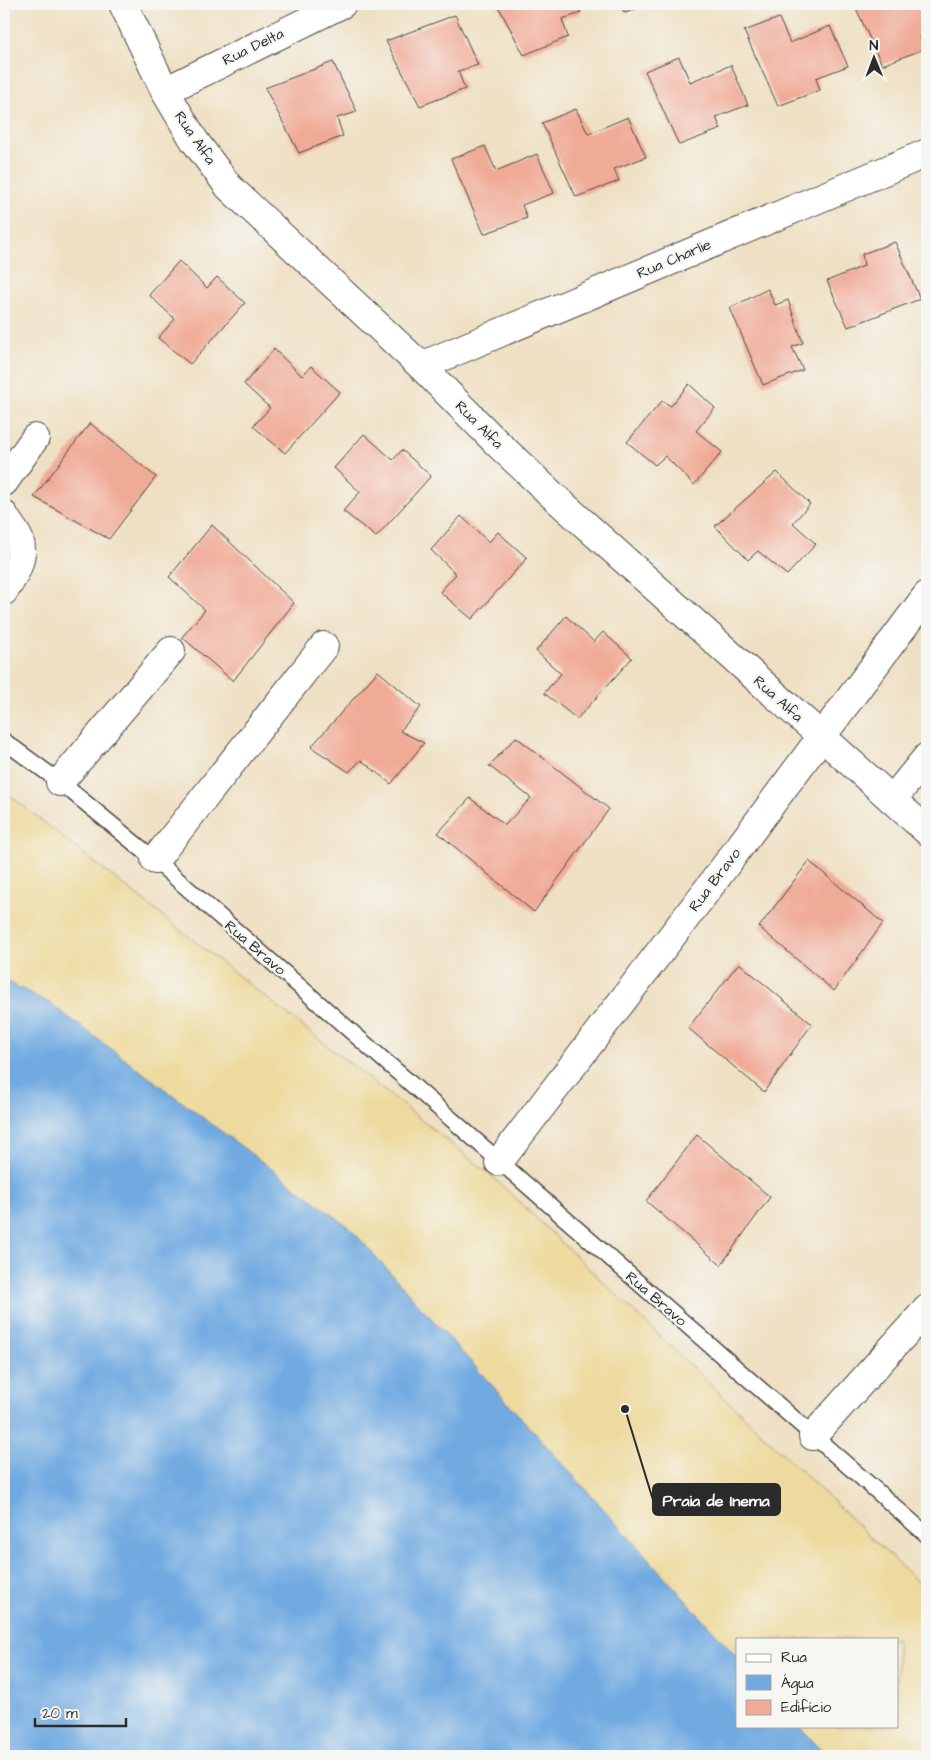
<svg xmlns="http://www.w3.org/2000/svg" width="931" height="1760" viewBox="0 0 931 1760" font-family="'Architects Daughter',sans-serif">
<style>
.sand{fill:#eeda9e;stroke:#8c8264}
.water{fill:#71aae1;stroke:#4e6a86}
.building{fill:#f0ab97}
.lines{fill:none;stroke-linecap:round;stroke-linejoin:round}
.lane-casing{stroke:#484642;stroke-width:18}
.street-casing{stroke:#484642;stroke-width:30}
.lane{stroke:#fff;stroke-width:15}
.street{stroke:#fff;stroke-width:28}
.labels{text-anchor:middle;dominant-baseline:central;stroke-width:4.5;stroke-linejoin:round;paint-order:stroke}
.street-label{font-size:15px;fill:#2b2b2b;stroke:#f6f6f2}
.leader{fill:none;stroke:#2b2b2b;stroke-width:2}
.callout-dot{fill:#2b2b2b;stroke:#f6f6f2;stroke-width:2}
.callout{fill:#2b2b2b;stroke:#2b2b2b;stroke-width:2}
.callout-label{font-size:16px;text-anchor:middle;font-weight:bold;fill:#fff}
</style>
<rect width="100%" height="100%" fill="#f6f6f2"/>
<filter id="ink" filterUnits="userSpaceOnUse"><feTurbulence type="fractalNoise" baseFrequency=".02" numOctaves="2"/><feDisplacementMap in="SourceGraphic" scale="10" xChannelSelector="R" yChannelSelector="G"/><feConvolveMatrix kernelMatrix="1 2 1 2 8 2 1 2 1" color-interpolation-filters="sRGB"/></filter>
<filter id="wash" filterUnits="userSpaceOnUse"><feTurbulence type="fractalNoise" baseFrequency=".0096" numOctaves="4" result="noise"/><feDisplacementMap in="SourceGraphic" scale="20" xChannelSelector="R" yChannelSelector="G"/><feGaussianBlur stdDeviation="1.12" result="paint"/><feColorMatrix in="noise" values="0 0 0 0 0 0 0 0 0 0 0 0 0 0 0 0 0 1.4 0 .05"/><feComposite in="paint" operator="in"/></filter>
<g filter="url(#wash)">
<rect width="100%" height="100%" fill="#efe0c3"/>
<path class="sand" d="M4,791L491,1175L927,1591V1756H827L799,1726H897V1639H737V1657L51,1004L4,980Z"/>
<path class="water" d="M4,980L51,1004L349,1227L737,1657V1726H799L827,1756H4Z"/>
<g id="blocks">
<path class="building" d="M497,4H577L581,13L562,19L568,37L524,55Z
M620,4H648L625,13Z
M854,4H927V34L920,37L924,49L882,65Z
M455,15L478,65L458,71L465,89L420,106L386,41Z
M779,18L790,43L830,26L848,66L816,78L820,90L778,106L744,31Z
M679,57L690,82L731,65L748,105L716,117L721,129L679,145L645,71Z
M333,62L357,112L337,118L343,136L299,153L265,88Z
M576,109L588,134L628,117L646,157L614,169L619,181L576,197L542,123Z
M485,146L496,171L537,154L554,193L522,205L527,218L484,234L451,159Z
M895,242L920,299L848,327L827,281L864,266L862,254Z
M179,261L207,288L217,277L245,303L190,364L158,338L175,319L149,295Z
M768,289L775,305L788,300L803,343L792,347L803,370L763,385L730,308Z
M274,349L302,376L311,366L340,392L285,453L253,426L270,408L244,384Z
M689,384L715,408L696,431L722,452L694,485L665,456L655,465L627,442L662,401L671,406Z
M90,423L156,477L109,539L34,497Z
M364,434L393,460L402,450L431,476L376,537L343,511L360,492L334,468Z
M777,472L810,504L793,523L816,544L787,575L758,551L748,560L715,526Z
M461,516L489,542L498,532L527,558L472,619L440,592L456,574L431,550Z
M212,525L294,603L233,681L182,637L205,610L169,577Z
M566,616L594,642L603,632L632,658L577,719L544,693L561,674L536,651Z
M378,671L421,707L400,731L424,743L391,784L361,760L349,772L311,747Z
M516,737L609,809L534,912L438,833L470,798L505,825L531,798L489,766Z
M809,861L883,923L834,991L759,927Z
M739,963L812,1024L764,1092L688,1028Z
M697,1135L770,1197L721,1265L646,1201Z"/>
</g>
</g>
<g filter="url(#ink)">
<use href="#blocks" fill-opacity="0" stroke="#484642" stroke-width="1"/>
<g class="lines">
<g class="lane-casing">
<path id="lane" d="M4,741L60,782L155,860L927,1535"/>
</g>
<g class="street-casing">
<path id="street" d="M123,4L165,91L194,140L229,187L421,366L496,442L550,493L927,831
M165,91L342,4
M421,366L927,153
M4,482L35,438
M4,515C8,523 15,530 19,539C26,556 14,577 4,591
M60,782L171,651
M892,800L927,757
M155,860L324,646
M499,1162L717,877L927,595
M813,1436L927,1309"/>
</g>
<use href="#lane" class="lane"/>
<use href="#street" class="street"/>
</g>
</g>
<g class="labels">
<g class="street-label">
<text transform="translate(253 47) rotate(-26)">Rua Delta</text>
<text transform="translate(195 138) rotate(56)">Rua Alfa</text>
<text transform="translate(674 259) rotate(-23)">Rua Charlie</text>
<text transform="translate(479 425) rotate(45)">Rua Alfa</text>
<text transform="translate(778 699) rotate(42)">Rua Alfa</text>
<text transform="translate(715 880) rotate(-53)">Rua Bravo</text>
<text transform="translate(255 948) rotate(41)">Rua Bravo</text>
<text transform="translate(656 1299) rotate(41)">Rua Bravo</text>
</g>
</g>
<path class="leader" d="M625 1409L653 1500"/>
<circle class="callout-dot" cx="625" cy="1409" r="5"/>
<rect class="callout" x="653" y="1484" width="127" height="31" rx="5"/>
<g class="callout-label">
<text x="716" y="1506">Praia de Inema</text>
</g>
<rect width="931" height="1760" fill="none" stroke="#f6f6f2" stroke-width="20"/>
<rect x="736" y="1638" width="162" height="90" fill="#f6f6f2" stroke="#a5a5a2"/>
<rect x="746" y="1654" width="25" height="8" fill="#ffffff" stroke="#a5a5a2"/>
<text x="781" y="1662" font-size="15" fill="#2b2b2b">Rua</text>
<rect x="746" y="1675" width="25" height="15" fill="#71aae1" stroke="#a5a5a2"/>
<text x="781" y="1688" font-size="15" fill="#2b2b2b">Água</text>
<rect x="746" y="1700" width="25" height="15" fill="#f0ab97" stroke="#a5a5a2"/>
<text x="781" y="1712" font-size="15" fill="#2b2b2b">Edifício</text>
<g transform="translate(874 58) rotate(359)" stroke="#f6f6f2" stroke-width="4" paint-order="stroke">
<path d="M0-4L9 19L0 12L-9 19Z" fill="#2b2b2b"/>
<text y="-8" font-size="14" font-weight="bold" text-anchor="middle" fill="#2b2b2b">N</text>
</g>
<path d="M35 1718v8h91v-8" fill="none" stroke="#2b2b2b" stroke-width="2.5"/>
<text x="42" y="1718" font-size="15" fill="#2b2b2b" stroke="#f6f6f2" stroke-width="4" paint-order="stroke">20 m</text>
</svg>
